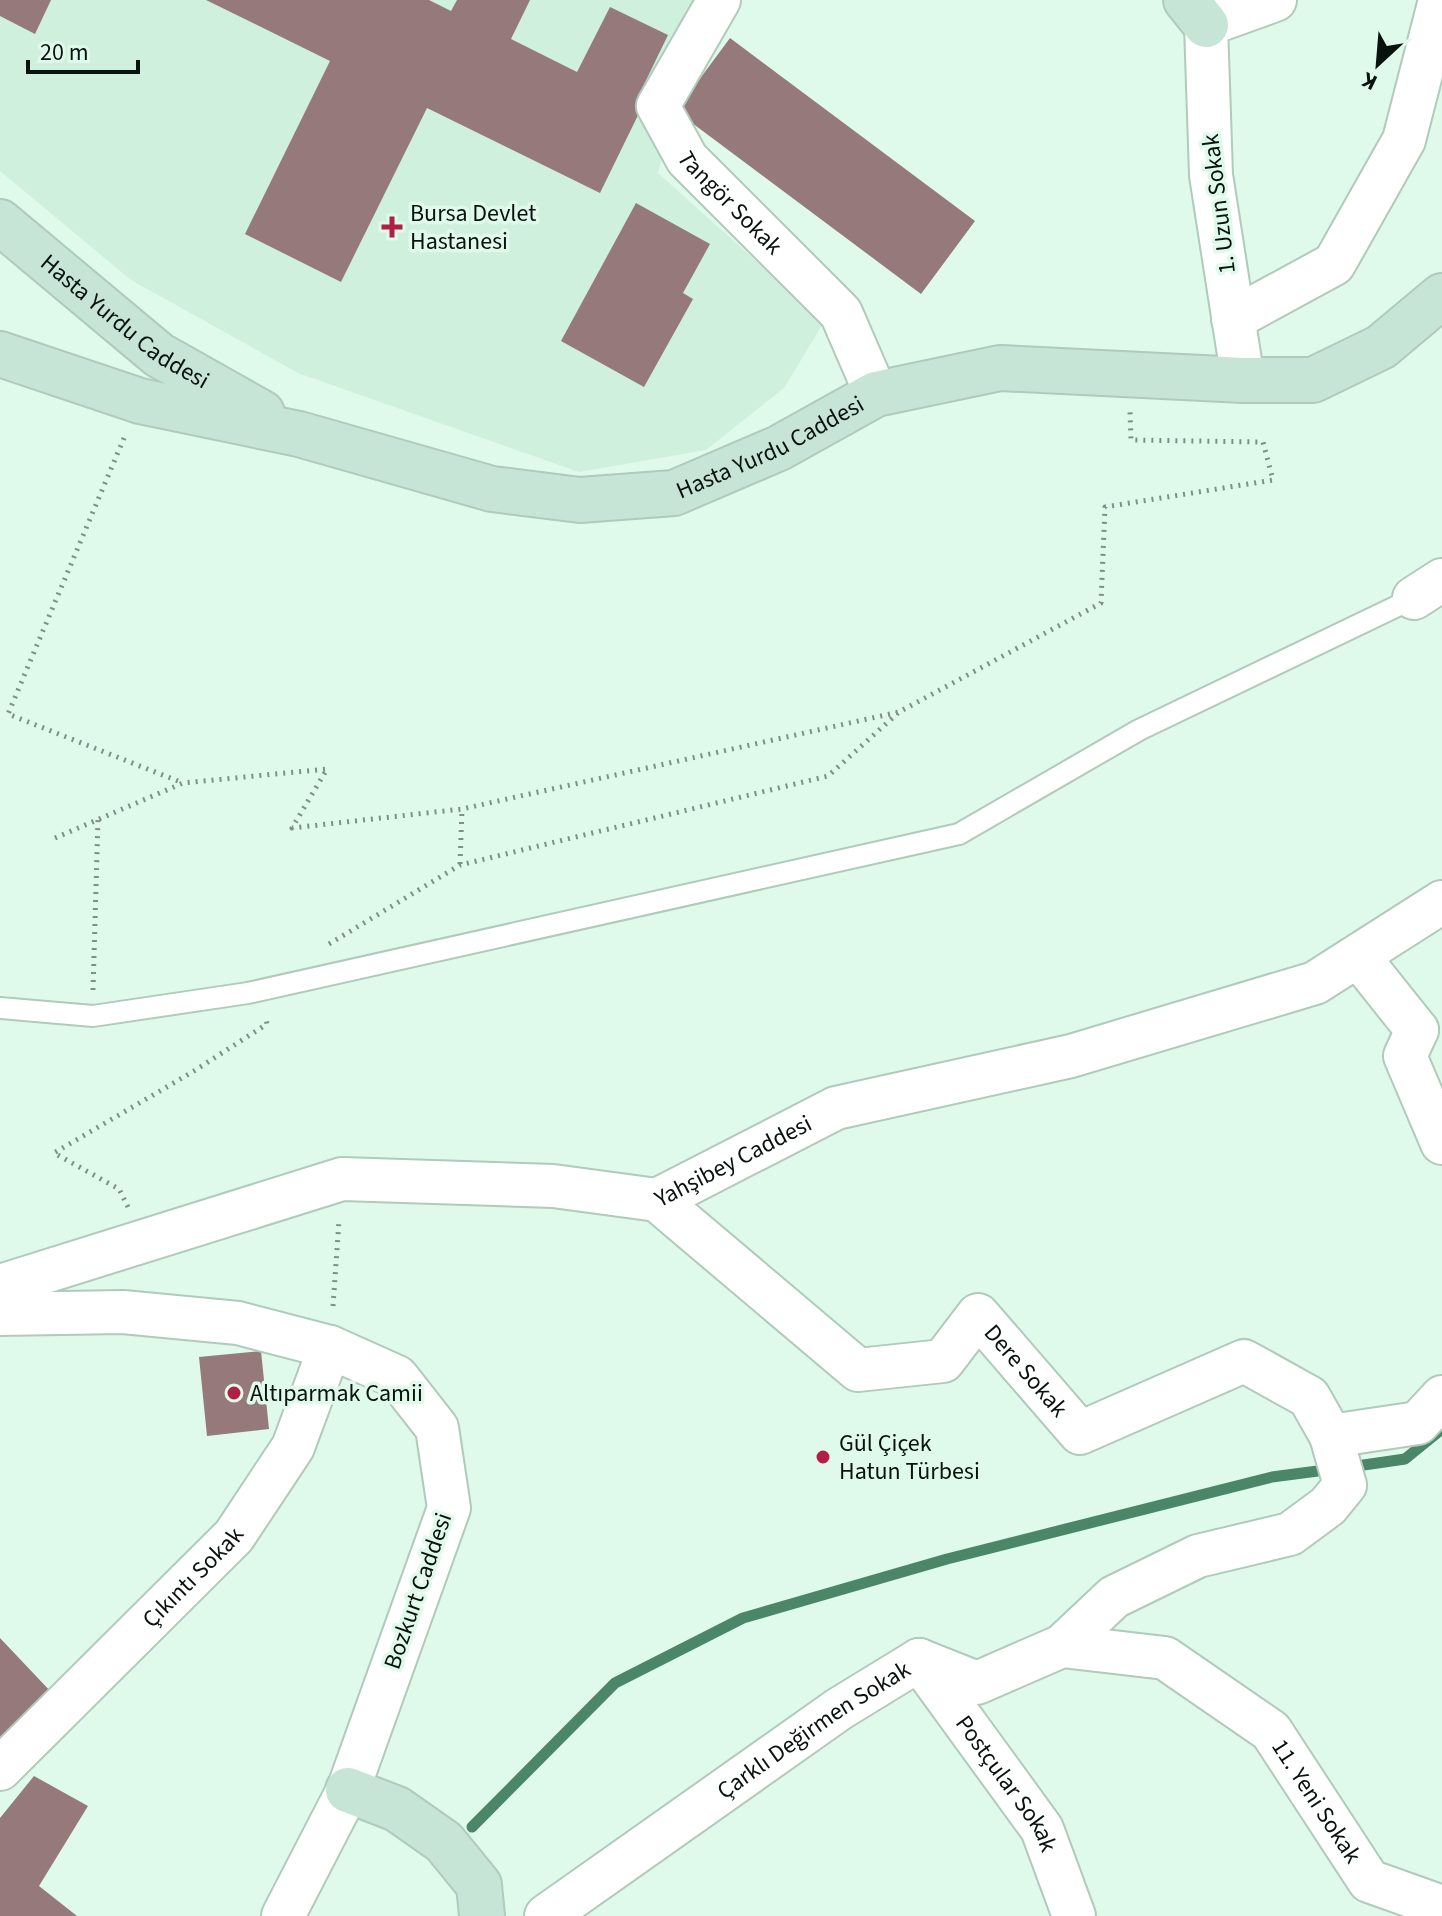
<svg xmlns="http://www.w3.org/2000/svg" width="1442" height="1916" viewBox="0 0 1442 1916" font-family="'Source Sans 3',sans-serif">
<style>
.built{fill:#cff0dc}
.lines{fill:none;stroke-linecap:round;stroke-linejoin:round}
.stream{stroke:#4a8667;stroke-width:11}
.building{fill:#95797b}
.service-casing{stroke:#b0cabb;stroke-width:24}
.minor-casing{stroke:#b0cabb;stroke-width:46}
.secondary-casing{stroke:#b0cabb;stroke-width:48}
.path{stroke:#7e9085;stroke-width:5;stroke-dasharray:2 6;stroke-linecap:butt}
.service{stroke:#fff;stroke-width:20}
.minor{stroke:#fff;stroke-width:42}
.secondary{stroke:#c7e5d6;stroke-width:44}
.poi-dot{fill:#b21f45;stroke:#dffaea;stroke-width:3}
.labels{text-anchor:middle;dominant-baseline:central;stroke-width:7;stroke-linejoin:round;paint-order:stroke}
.street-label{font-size:24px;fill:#09120d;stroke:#dffaea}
.poi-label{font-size:24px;fill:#09120d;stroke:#dffaea;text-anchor:start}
</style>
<rect width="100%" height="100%" fill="#dffaea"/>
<path class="built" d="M0,0H703L658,173L824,322L784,388L706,450L579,472L298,373L131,280L0,171Z"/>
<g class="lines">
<path class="stream" d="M1350,1467L1405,1459L1442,1429
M472,1827L615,1683L743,1618L947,1559L1272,1477L1333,1469"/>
</g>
<path class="building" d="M0,0H51L35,34L0,16Z
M206,0H429L451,11L457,0H530L511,39L577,72L610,7L668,35L636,101L643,105L600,193L427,108L341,282L245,234L330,61Z
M730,38L975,221L921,294L676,111Z
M636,203L710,244L683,293L693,299L644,387L561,341Z
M261,1351L269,1429L207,1436L199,1357Z
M0,1638L53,1694L0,1745Z
M34,1776L88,1806L39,1886L77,1916H0V1818Z"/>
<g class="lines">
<g class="service-casing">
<path id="service" d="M0,1008L93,1016L248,993L959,834L1139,730L1414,598"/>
</g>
<g class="minor-casing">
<g id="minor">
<path id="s1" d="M719,0L658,106L687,159L841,313L876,394"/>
<path d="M1233,319L1334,264L1404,140L1440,0"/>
<path d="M1243,380L1211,175L1206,25L1275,0"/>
<path d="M1414,598L1442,580"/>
<path d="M1358,956L1417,1030"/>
<path d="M1417,1030L1405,1056L1442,1143"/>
<path id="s2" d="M657,1200L858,1370L943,1361L978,1315L1080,1433L1244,1361L1309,1397L1331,1436L1345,1485L1328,1506L1290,1534L1198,1556L1114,1597L1062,1646L977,1683L919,1660"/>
<path id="s3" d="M0,1286L342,1179L553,1186L657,1200L836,1108L1071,1056L1315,983L1442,902"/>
<path d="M0,1314L123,1312L238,1323L330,1347L397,1377L437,1428L449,1508L348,1790L283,1916"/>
<path d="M1331,1436L1418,1423L1442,1397"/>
<path id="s4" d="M1062,1646L1165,1658L1271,1731L1369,1881L1442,1907"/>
<path id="s5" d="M919,1660L1042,1829L1074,1916"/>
<path id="s6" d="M0,1769L234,1536L293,1447L330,1347"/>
<path id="s7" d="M546,1916L839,1709L919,1660"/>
</g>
</g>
<g class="secondary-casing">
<g id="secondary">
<path d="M1186,0L1206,25"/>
<path id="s8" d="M0,222L159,355L262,413"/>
<path id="s9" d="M0,354L140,401L299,434L492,489L580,500L674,493L779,448L876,394L1000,368L1243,380H1313L1381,347L1442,296"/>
<path d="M348,1790L397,1809L444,1842L479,1885L482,1916"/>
</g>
</g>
<path class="path" d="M124,438L8,714L183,783
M55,838L183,783L327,769L292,828L462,809L899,712L1101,603L1105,507L1273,480L1263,442L1131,440L1130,412
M460,864L462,809
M329,944L460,865L828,776L898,713
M93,990L98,819
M128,1207L119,1189L54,1153L194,1071L267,1024L266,1018
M333,1306L339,1221"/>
<use href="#service" class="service"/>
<use href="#minor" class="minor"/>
<use href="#secondary" class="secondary"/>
</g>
<g class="poi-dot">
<path d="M388 215h8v8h8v8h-8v8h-8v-8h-8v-8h8z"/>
<circle cx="234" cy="1393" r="8"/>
<circle cx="823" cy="1457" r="8"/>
</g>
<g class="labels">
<g class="street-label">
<text stroke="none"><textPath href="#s1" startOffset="244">Tangör Sokak</textPath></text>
<text transform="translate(1219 204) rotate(-97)">1. Uzun Sokak</text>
<text stroke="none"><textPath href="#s8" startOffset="160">Hasta Yurdu Caddesi</textPath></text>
<text stroke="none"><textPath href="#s9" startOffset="800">Hasta Yurdu Caddesi</textPath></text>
<text stroke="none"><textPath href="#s3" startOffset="760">Yahşibey Caddesi</textPath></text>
<text stroke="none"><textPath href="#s2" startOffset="480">Dere Sokak</textPath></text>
<text stroke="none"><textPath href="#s6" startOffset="272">Çıkıntı Sokak</textPath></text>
<text transform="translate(418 1591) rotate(-71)">Bozkurt Caddesi</text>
<text stroke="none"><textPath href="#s7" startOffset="326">Çarklı Değirmen Sokak</textPath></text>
<text stroke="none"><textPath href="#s5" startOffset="152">Postçular Sokak</textPath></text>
<text stroke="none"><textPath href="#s4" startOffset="316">11. Yeni Sokak</textPath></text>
</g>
<g class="poi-label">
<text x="410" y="213">Bursa Devlet<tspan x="410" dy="28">Hastanesi</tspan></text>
<text x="250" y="1393">Altıparmak Camii</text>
<text x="839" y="1443">Gül Çiçek<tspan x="839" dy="28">Hatun Türbesi</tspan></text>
</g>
</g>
<g transform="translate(1378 64) rotate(206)" stroke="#dffaea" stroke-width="6" paint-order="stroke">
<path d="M0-6L14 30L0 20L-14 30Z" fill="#09120d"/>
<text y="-12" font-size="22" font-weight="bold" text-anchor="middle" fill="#09120d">K</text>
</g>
<path d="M28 60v12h110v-12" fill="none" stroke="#09120d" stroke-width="4"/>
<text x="40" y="60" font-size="24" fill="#09120d" stroke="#dffaea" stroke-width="6" paint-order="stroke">20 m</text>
</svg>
